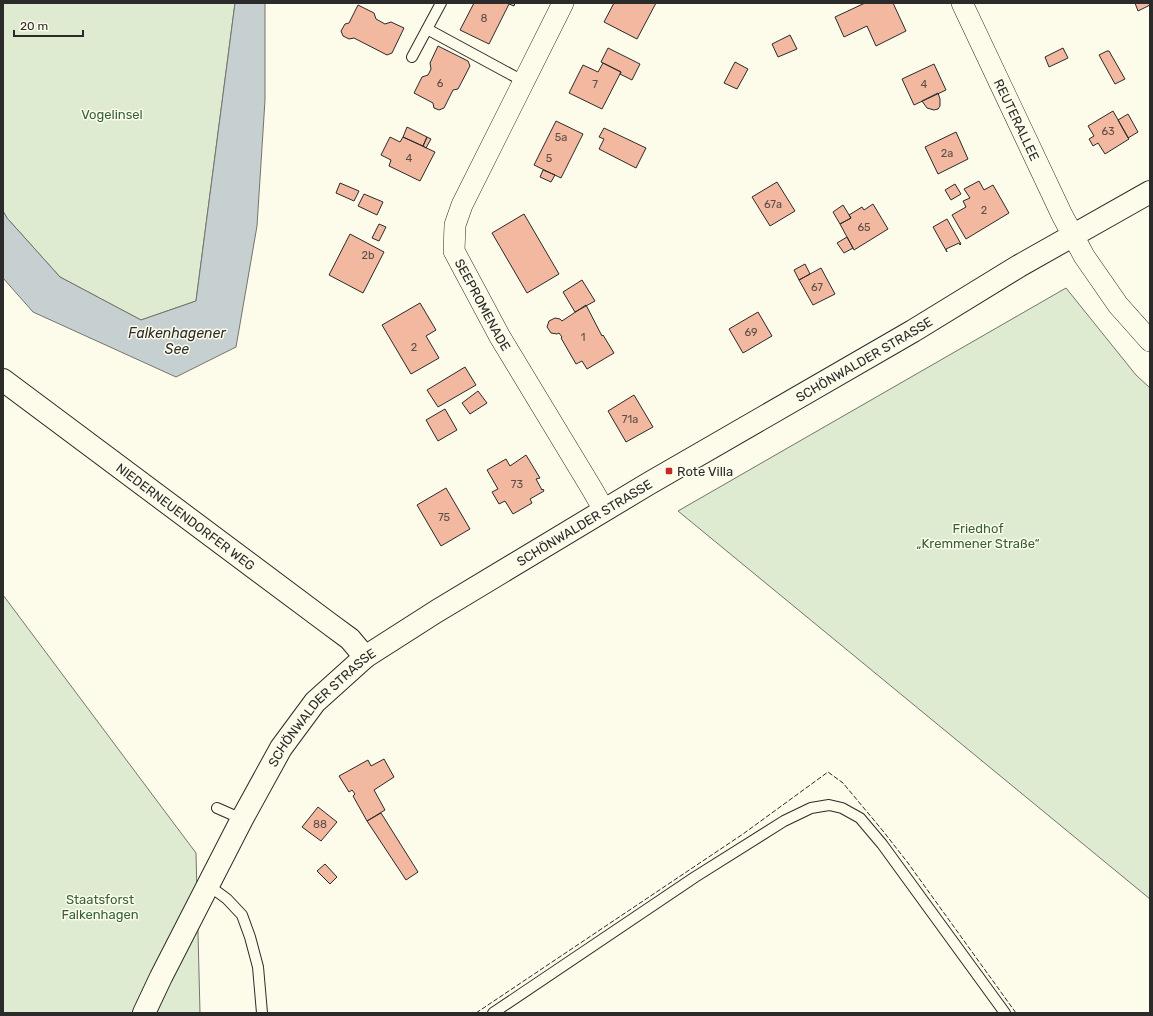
<svg xmlns="http://www.w3.org/2000/svg" width="1153" height="1016" viewBox="0 0 1153 1016" font-family="Rubik,sans-serif">
<style>
.green{fill:#deebd1;stroke:#74746e}
.water{fill:#c7d0d0;stroke:#74746e}
.building{fill:#f2b8a0;stroke:#2b2b2b}
.lines{fill:none;stroke-linecap:round;stroke-linejoin:round}
.service-casing{stroke:#2b2b2b;stroke-width:12}
.minor-casing{stroke:#2b2b2b;stroke-width:22}
.tertiary-casing{stroke:#2b2b2b;stroke-width:24}
.secondary-casing{stroke:#2b2b2b;stroke-width:24}
.service{stroke:#fdfbea;stroke-width:10}
.minor{stroke:#fdfbea;stroke-width:21}
.tertiary{stroke:#fdfbea;stroke-width:22}
.secondary{stroke:#fdfbea;stroke-width:22}
.fence{stroke:#2b2b2b;stroke-width:1;stroke-dasharray:5 2;stroke-linecap:butt}
.poi-dot{fill:#c62828;stroke:#fdfbea;stroke-width:1.5}
.labels{text-anchor:middle;dominant-baseline:central;stroke-width:3;stroke-linejoin:round;paint-order:stroke}
.number-label{font-size:11px;fill:#5d4e48}
.park-label{font-size:13px;fill:#34623c;stroke:#fdfbea}
.street-label{font-size:13px;fill:#2b2b2b;stroke:#fdfbea}
.poi-label{font-size:13px;fill:#2b2b2b;stroke:#fdfbea;text-anchor:start}
.water-label{font-size:14px;font-style:italic;fill:#2b2b2b;stroke:#fdfbea}
</style>
<rect width="100%" height="100%" fill="#fdfbea"/>
<path class="green" d="M3,3H235L196,301L141,320L60,277L7,218L3,211Z
M1066,288L1136,375L1150,388V899L678,511Z
M3,595L196,853L200,1013H3Z"/>
<path class="water" d="M235,3H265V100L257,226L236,347L176,377L33,312L3,278V211L7,218L60,277L141,320L196,301Z"/>
<path class="building" d="M474,3H515L514,6L509,4L489,44L460,30Z
M614,3H656L637,39L604,22Z
M865,3H893L906,31L876,46L867,26L844,37L835,17Z
M1135,3H1150V5L1138,11Z
M358,5L374,13L376,19L385,24L391,22L404,28L392,53L387,55L354,38L349,39L343,36L341,31L345,24L349,23Z
M790,35L797,49L778,57L772,44Z
M438,46L468,61L470,66L458,89L453,90L444,108L439,110L434,108L433,103L414,93L422,77L428,75L431,69L430,63Z
M608,48L640,64L632,80L620,74L621,72L601,62Z
M1063,48L1068,58L1049,67L1045,57Z
M1107,51H1109L1125,79L1115,84L1099,55Z
M735,62L748,69L737,89L724,83Z
M603,63L621,72L602,109L569,93L583,65L598,72Z
M934,64L946,90L914,105L902,79Z
M938,93L940,99V106L938,109L934,110L927,108L922,101Z
M1113,111L1129,139L1105,154L1098,143L1093,146L1089,139L1094,136L1088,126Z
M1128,114L1138,132L1128,138L1118,120Z
M556,121L583,134L561,178L534,165Z
M407,127L427,137L423,146L403,137Z
M604,128L646,148L636,168L599,149L604,139L599,137Z
M956,132L968,159L938,174L925,147Z
M390,137L400,142L403,137L435,152L420,181L389,166L391,160L381,155Z
M427,137L431,139L426,148L423,146Z
M543,170L555,175L551,182L540,177Z
M979,181L984,190L993,185L1009,213L966,239L952,215L966,207L963,201L970,198L964,189Z
M777,182L795,211L770,226L752,197Z
M340,183L359,191L354,201L336,193Z
M955,184L961,194L951,200L945,190Z
M364,194L383,202L377,215L358,206Z
M873,204L888,229L854,250L840,224L851,218L849,215L862,207L864,210Z
M843,205L851,218L840,224L833,212Z
M524,214L559,274L527,293L492,233Z
M947,219L961,244L960,245L959,243L946,249L947,252L933,227Z
M379,224L386,227L379,241L372,238Z
M350,234L384,252L363,293L329,275Z
M847,237L853,248L844,253L837,243Z
M805,264L810,274L799,280L794,270Z
M821,268L835,294L813,305L799,280Z
M582,280L595,301L575,312L563,292Z
M420,303L436,330L426,336L439,358L411,374L382,325Z
M586,305L602,336L603,335L614,353L587,369L582,361L576,364L561,338L562,337L559,333L557,334L551,333L547,327L549,321L555,318L560,319L562,321Z
M758,312L772,336L743,353L729,329Z
M465,367L476,385L438,407L427,390Z
M478,391L487,403L470,414L462,403Z
M634,395L653,427L626,442L608,411Z
M445,409L457,430L438,441L426,420Z
M526,455L540,478L536,479L542,490L543,489L544,491L530,499L532,503L513,514L505,501L499,504L492,492L498,489L487,470L506,459L510,466Z
M446,488L470,529L441,546L417,505Z
M384,759L394,777L374,790L385,810L367,821L353,796L355,794L352,790L349,792L339,776L368,760L371,766Z
M318,807L337,822L321,841L302,827Z
M381,813L418,872L406,880L367,821Z
M325,864L337,877L330,884L317,871Z"/>
<g class="lines">
<g class="service-casing">
<path id="service" d="M427,29L441,3
M412,57L427,29L523,81
M217,808L242,819
M208,885L227,899L242,915L250,937L258,967L262,1013
M493,1013L695,877L784,821L811,808L829,805L842,808L860,818L882,844L1005,1013"/>
</g>
<g class="minor-casing">
<g id="minor">
<path id="s1" d="M563,3L462,205L455,225L454,251L500,337L592,489L604,510"/>
<path id="s2" d="M962,3L1062,215L1084,256L1118,305L1150,341"/>
</g>
</g>
<g class="tertiary-casing">
<g id="tertiary">
<path id="s3" d="M3,380L331,625L350,639L365,657"/>
</g>
</g>
<g class="secondary-casing">
<g id="secondary">
<path id="s4" d="M144,1013L161,977L242,819L281,748L315,702L365,657L437,611L648,484L913,331L1019,266L1150,192"/>
</g>
</g>
<use href="#service" class="service"/>
<use href="#minor" class="minor"/>
<use href="#tertiary" class="tertiary"/>
<use href="#secondary" class="secondary"/>
<path class="fence" d="M476,1013L743,834L828,772L843,783L883,831L908,863L1016,1013"/>
</g>
<rect class="poi-dot" x="665" y="467" width="8" height="8" rx="2"/>
<g class="labels">
<g class="number-label">
<text x="484" y="18">8</text>
<text x="440" y="83">6</text>
<text x="595" y="84">7</text>
<text x="924" y="84">4</text>
<text x="1108" y="131">63</text>
<text x="561" y="137">5a</text>
<text x="947" y="153">2a</text>
<text x="409" y="158">4</text>
<text x="549" y="158">5</text>
<text x="773" y="204">67a</text>
<text x="984" y="210">2</text>
<text x="864" y="227">65</text>
<text x="368" y="255">2b</text>
<text x="817" y="287">67</text>
<text x="751" y="332">69</text>
<text x="583" y="337">1</text>
<text x="414" y="347">2</text>
<text x="630" y="419">71a</text>
<text x="517" y="484">73</text>
<text x="444" y="517">75</text>
<text x="320" y="824">88</text>
</g>
<g class="park-label">
<text x="112" y="114">Vogelinsel</text>
<text x="978" y="528">Friedhof<tspan x="978" dy="15">„Kremmener Straße“</tspan></text>
<text x="100" y="899">Staatsforst<tspan x="100" dy="15">Falkenhagen</tspan></text>
</g>
<g class="street-label">
<text stroke="none"><textPath href="#s2" startOffset="129">REUTERALLEE</textPath></text>
<text stroke="none"><textPath href="#s1" startOffset="334">SEEPROMENADE</textPath></text>
<text stroke="none"><textPath href="#s4" startOffset="1004">SCHÖNWALDER STRASSE</textPath></text>
<text stroke="none"><textPath href="#s3" startOffset="228">NIEDERNEUENDORFER WEG</textPath></text>
<text stroke="none"><textPath href="#s4" startOffset="680">SCHÖNWALDER STRASSE</textPath></text>
<text stroke="none"><textPath href="#s4" startOffset="356">SCHÖNWALDER STRASSE</textPath></text>
</g>
<g class="poi-label">
<text x="677" y="471">Rote Villa</text>
</g>
<g class="water-label">
<text x="177" y="333">Falkenhagener<tspan x="177" dy="16">See</tspan></text>
</g>
</g>
<rect width="1153" height="1016" fill="none" stroke="#2b2b2b" stroke-width="8"/>
<path d="M14 30v6h69v-6" fill="none" stroke="#2b2b2b" stroke-width="2"/>
<text x="20" y="30" font-size="12" fill="#2b2b2b" stroke="#fdfbea" stroke-width="3" paint-order="stroke">20 m</text>
</svg>
